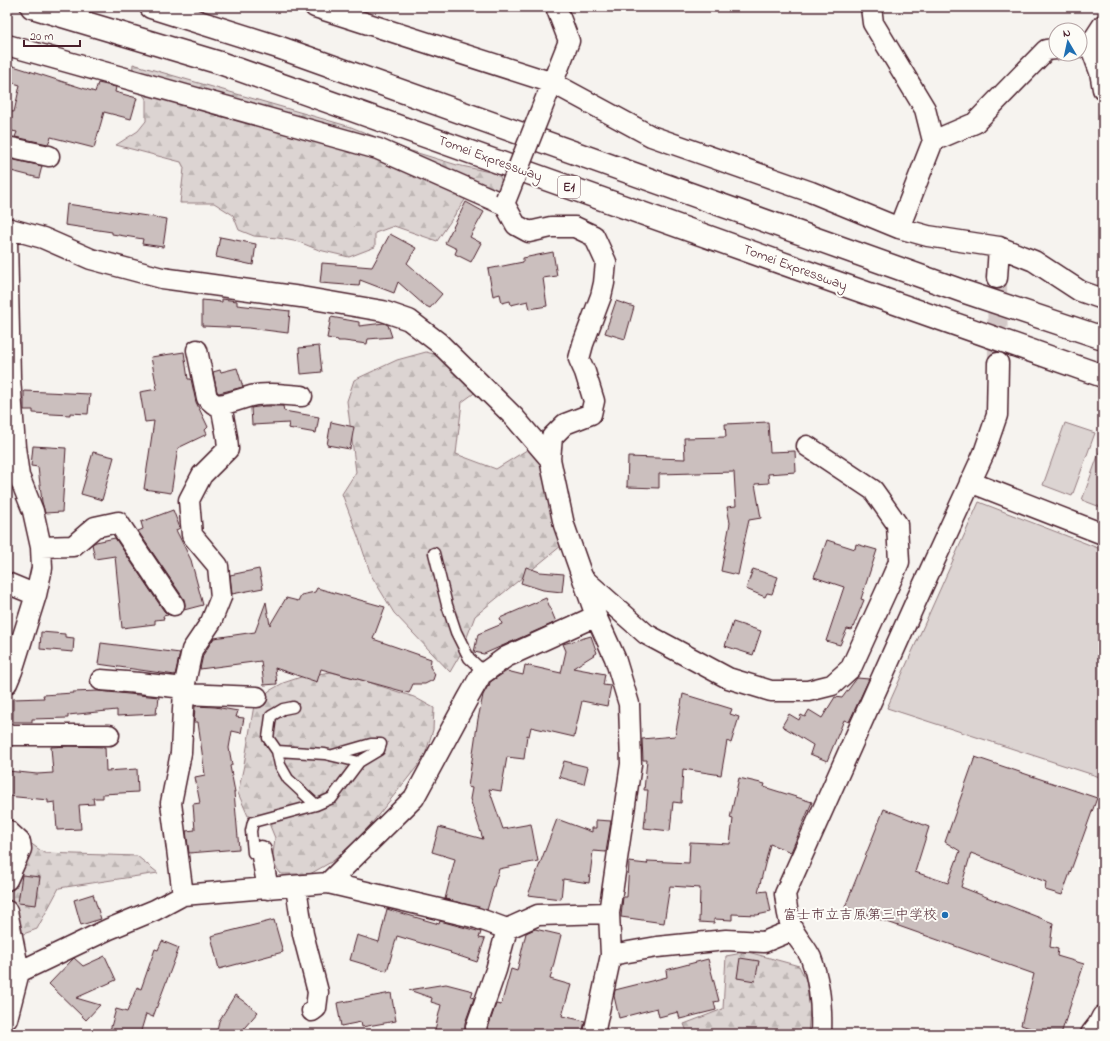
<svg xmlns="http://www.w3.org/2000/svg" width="1110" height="1041" viewBox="0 0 1110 1041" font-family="'Indie Flower','Klee One',sans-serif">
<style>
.green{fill:#dcd4d2;stroke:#937a7e}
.forest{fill:url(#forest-firs);stroke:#937a7e}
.building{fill:#cbbfbe;stroke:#4a1f2b}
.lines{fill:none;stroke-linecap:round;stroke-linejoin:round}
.street-tunnel{stroke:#d4c9c8;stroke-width:20;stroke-dasharray:20 10;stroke-linecap:butt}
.lane-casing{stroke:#4a1f2b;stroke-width:13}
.street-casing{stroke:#4a1f2b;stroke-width:23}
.secondary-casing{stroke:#4a1f2b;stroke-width:25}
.highway-casing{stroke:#4a1f2b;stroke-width:25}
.lane{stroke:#fdfcf7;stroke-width:10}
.street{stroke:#fdfcf7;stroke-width:20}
.secondary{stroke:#fdfcf7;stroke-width:22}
.highway{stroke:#fdfcf7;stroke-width:22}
.street-bridge-casing{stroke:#4a1f2b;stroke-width:23;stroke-linecap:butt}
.street-bridge{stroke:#fdfcf7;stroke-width:20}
.poi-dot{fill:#1f6fb2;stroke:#fdfcf7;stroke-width:1.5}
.labels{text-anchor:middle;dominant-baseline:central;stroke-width:4;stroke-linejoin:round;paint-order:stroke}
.shield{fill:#fdfcf7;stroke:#806168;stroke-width:1}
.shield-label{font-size:13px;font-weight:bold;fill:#4a1f2b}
.street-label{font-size:14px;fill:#4a1f2b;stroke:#fdfcf7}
.poi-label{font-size:14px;fill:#4a1f2b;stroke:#fdfcf7;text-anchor:end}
</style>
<defs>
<pattern id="forest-firs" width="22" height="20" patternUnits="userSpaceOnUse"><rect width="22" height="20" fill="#dcd4d2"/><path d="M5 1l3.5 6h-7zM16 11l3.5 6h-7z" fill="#beb6b4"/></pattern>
</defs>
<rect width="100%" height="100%" fill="#f6f3ef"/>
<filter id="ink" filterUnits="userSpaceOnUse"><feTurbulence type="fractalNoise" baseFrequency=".025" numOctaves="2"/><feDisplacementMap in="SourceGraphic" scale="8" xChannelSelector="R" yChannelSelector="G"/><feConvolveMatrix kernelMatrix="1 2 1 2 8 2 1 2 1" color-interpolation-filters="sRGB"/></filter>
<g filter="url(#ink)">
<path class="green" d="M1065,423L1095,433L1072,496L1043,485Z
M1103,442V508L1082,500Z
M979,502L1103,550V778L887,708Z"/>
<path class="forest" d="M133,64L351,127L408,150L457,165L499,174L503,185L500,197L469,194L437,241L394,226L375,233V247L349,257L319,250L299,242L278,238L254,236L239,230L233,215L214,203H180L184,168L181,162L116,145L138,131L146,121V99L132,79Z
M426,352L465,362L484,386L462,402L456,454L496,469L530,448L552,468L561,546L475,616L461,653L450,672L394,613L371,575L359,539L342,494L356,472L347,401L354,380L397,360Z
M331,672L365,681L414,697L434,708L433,730L424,758L363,834L333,861L310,874H281L272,862L275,838L266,816H248L238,793L244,765L254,705L269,691L283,683L304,676Z
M7,826L44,853L137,856L158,873L59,888L37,929L7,940Z
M748,952L799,966L806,980L810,1009L808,1034H688L684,1024L723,1009L726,956Z"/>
<path class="building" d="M7,64L95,92L98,83L116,87L115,92L137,98L131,119L104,112L94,148L51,137L48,144L15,137L17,132L7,130V121L9,111L14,112L20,85L7,81Z
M10,159L42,166L39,178L7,170Z
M466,202L484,212L470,237L481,243L471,262L455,254L457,249L445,243Z
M67,204L167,219L163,247L142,244L143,239L112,234V232L65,225Z
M390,234L416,248L407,263L442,294L430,308L424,305L398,282L394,293L360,280L359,286L320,283L322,263L372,267Z
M220,237L256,244L253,265L216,257Z
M553,252L557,276L543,278L547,306L530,309L528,301L511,305L510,301L502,303L500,294L493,296L488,269L523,262V258Z
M222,299L237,301V305L290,311L288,333L249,328L202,326V300L222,302Z
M616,301L634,307L625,339L605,333Z
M331,317L359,322V326L384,323L388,325L392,337L368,339L367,344L344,341H338V340L327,338Z
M319,346L322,372L301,374L299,348Z
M184,352L188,379H191L196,402L208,427L205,430L207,434L178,448L171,493L144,489L154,421L145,422L140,392L157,389L151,357Z
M237,368L243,387L219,393L217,392L213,372L220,370L221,372Z
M24,391L90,394L88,414L70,413V415L33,413V410H24Z
M264,406H283L284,411L319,417L316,433L288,428L289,423L252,425L251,408Z
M331,422L354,427L350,449L327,445Z
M768,422L770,452L795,451L796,472L768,474L769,483L755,484L761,518L749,520L742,551H743L738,575L721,571L730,523L727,507L736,506L734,472L659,474V488L627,487L628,457L685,459L684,438L726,437L725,424Z
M33,446L66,448L62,512L45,513L42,502L38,467L31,466Z
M93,452L114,457L102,500L81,494Z
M173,510L180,528L176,530L191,560L203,605L184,610L185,605L184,599L138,531L143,529L141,522Z
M115,538L164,611L168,615L163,616L164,619L155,620V624L122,628L115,556L95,559L92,544L96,542Z
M827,540L855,549L856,544L877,550L861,599L864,600L852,630L847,629L840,645L826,641L844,587L814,577Z
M526,567L540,572L564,574L562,592L543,590L521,583Z
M259,569L263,588L232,594L230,575Z
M753,569L778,577L772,594L767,593L765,597L746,589Z
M317,588L385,607L373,639L431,659L430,667L435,674L433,680L425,684H413L409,693L321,669L317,682L275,668L277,684L264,685L261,661L200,669L203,655L214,638L255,632L266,602L270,625L286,598L298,601L301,595L315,592Z
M546,598L556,622L484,654L474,652L478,634L502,624L500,618Z
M733,622L761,631L753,655L725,646Z
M41,632L65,634V637L74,638L73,652L40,649Z
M591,636L597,653L573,668L605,674L603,685L611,686L607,706L582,701L574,737L531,727L529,736L527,735L524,759L507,757L501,791L489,789L503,829L531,824L538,861L499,869L487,910L445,899L455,859L432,852L439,827L483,839L470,799L472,788L468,787L478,719L483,695L488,686L489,687L490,682L507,671L523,675L525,665L561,673L566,651L563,644Z
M101,643L180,653L175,675L98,664Z
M857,678L869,679L849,722L844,720L827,761L810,754L813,745L782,726L789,714L799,720L801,715L805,717L809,710L822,718L835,697L842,698Z
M98,691L159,697L158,706H157L156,714L117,716V710L68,715V718L32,719V722H13V699L44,698L43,695L73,693V692Z
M683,694L732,709L730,714L739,717L731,743L727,741L721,775L683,769L681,803L673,802L670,831L644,828L648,790H644L647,760H643L642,739L675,736Z
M195,706L215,707L238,711L236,717L244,718L241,733L232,731L229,748L232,765L230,766L235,792H234L239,849L189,853L186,831L195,830L193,804L200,803L195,777L205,775L198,722H194Z
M69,746L105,747L106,771L137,769L138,792L103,794V798H93L94,804L79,805L81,829L57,830L55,802L48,803V800L7,796L8,771L37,774L53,773L51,747Z
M975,757L1097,798L1062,895L1045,890L1046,882L971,853L961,887L1053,923L1050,947L1058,949L1057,956L1084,964L1061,1034H1028L1030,1028L1021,1025L1034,974L845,907L884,809L929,827L915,872L948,883L960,851L945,842Z
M564,761L588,767L584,784L559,777Z
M739,778L765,784L764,787L812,802L791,852L770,844L758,892L767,891L771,912L757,915L732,914V920L714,919V923L699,922L700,888L670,886L664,923L621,917L623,897H627L629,862L647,864L648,861L689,863L690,842L730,844L733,819L730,818Z
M557,819L592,832V828H596V820L611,821L606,852L593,851L589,883L563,879L561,899L528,895Z
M22,875L40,877L36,905L18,903Z
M93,894L101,919L81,925L74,900Z
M387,909L439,924L440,921L481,932L479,938L485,939L477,962L450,953L451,952L397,936L387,971L350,960L357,935L379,942Z
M274,920L283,952L219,969L211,936Z
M535,929L561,935L550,979L571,985L562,1016L585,1021L582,1034H488V1028L496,1004L501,1005L511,969L517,971L526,933Z
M162,941L179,948L153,1017L146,1014L140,1034H109L116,1009L127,1012L137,987L141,989L155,949L158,950Z
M105,956L116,980L76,998L100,1005L86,1020L49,984L73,959L74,958L83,966Z
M740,958L759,961L755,981L737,978Z
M708,959L719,1001L714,1002L716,1010L680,1019L678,1012L659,1017L657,1008L619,1018L614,996L615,990L667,977L666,970Z
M446,984L473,991L471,997L474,998L465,1023V1034H434L441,1005L431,1002L432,998L409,990Z
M391,993L396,1021L362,1027L361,1022L341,1026L337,1003Z
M235,995L258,1012L239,1034H216L219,1021Z"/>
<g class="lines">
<path class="street-tunnel" d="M997,278L998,363"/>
<g class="lane-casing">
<path id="lane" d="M434,553L447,605L456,632L469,658L485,673
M277,751L325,754L359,762L332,798L316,805L288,779L280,765L277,751L268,738L271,716L283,709L293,707
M333,755L371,744H381L379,750L359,762
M259,852L253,853L251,831L253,822L316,805"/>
</g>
<g class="street-casing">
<path id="street" d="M315,7L553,83L651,136L811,192L899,228L928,236L999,247L1034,261L1080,291L1103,299
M871,7L873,23L925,109L933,141L899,228
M7,45L378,149L505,205L516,225L529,232L551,227H575L594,236L606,262L604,283L601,296L583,344L579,359L585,372L594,401L591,414L565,424L552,437L550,459L564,525L596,616L615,658L629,704L631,764L609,913L611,955L594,1034
M1090,45L1100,72L1103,89
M1080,47L1090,45L1103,25
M548,94L569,41L556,7
M933,141L975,123L1046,50L1056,49
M7,147L49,156
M7,228L43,238L91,259L162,278L301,297L383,311L409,320L439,343L514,417L550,459
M7,239L10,378L15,447L19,476L33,511L41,547L42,568L36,595L12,671L7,683
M997,278L999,247
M221,405C232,402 241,399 251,396C267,392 286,395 302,396
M970,482L1103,534
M41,547L73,546L95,527L118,522L174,605
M585,580L646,634L728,678L771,691H808L832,685L851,668L888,587L899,562L897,524L873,490L807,446
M7,583L36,595
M101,680L139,683L184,688
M184,694L257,697
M7,735H109
M7,830L20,842L21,849L7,880
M261,851L268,889
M328,883L414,798L467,700L481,675L506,657L596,616
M296,887L303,934L318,992L316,1008L312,1011
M183,895L171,803L181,753L184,688L192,650L211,622L221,597L218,566L192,535L189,500L202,475L228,449L227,437L221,405L214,404L207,398L197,350
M7,911L19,972L7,1019
M611,955L657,947L726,940L764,942L793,930
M19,972L109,929L155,910L183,895L328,883L477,918L507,929L538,915L609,913
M477,1034L476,1027L496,970L507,929
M821,1034C822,1009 820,982 811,958C806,947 798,940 793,930C787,919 787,906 785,894L916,601L984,453L997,415L998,363"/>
</g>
<g class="secondary-casing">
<path id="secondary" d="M1092,1034L1099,1025L1103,1017"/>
</g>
<g class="highway-casing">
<path id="highway" d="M32,7L220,63L838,283L1103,376
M151,7L278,47L965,292L1103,338"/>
</g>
<use href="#lane" class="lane"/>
<use href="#street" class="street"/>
<use href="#secondary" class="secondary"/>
<use href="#highway" class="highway"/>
<g class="street-bridge-casing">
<path id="street-bridge" d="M506,199L546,98"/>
</g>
<use href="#street-bridge" class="street-bridge"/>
</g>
</g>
<circle class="poi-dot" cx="945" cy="915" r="4"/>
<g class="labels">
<rect class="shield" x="558" y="176" width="22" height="22" rx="3"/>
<g class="shield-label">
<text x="569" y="187">E1</text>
</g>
<g class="street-label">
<text transform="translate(490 159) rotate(20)">Tomei Expressway</text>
<text transform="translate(795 268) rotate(20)">Tomei Expressway</text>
</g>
<g class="poi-label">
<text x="937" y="915">富士市立吉原第三中学校</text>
</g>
</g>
<rect width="1110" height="1041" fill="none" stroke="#fdfcf7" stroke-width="24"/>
<rect x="12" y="12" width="1086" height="1017" fill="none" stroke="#4a1f2b" stroke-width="1.5" filter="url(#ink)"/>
<g transform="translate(1068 42) rotate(351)"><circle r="19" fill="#fdfcf7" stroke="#b5a4a5"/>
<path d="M0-3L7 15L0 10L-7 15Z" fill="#1f6fb2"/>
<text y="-6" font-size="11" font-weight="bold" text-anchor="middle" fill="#4a1f2b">N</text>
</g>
<path d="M24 40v6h56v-6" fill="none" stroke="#4a1f2b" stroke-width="2"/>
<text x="30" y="40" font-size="12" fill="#4a1f2b" stroke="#fdfcf7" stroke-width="3" paint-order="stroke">20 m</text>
</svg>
